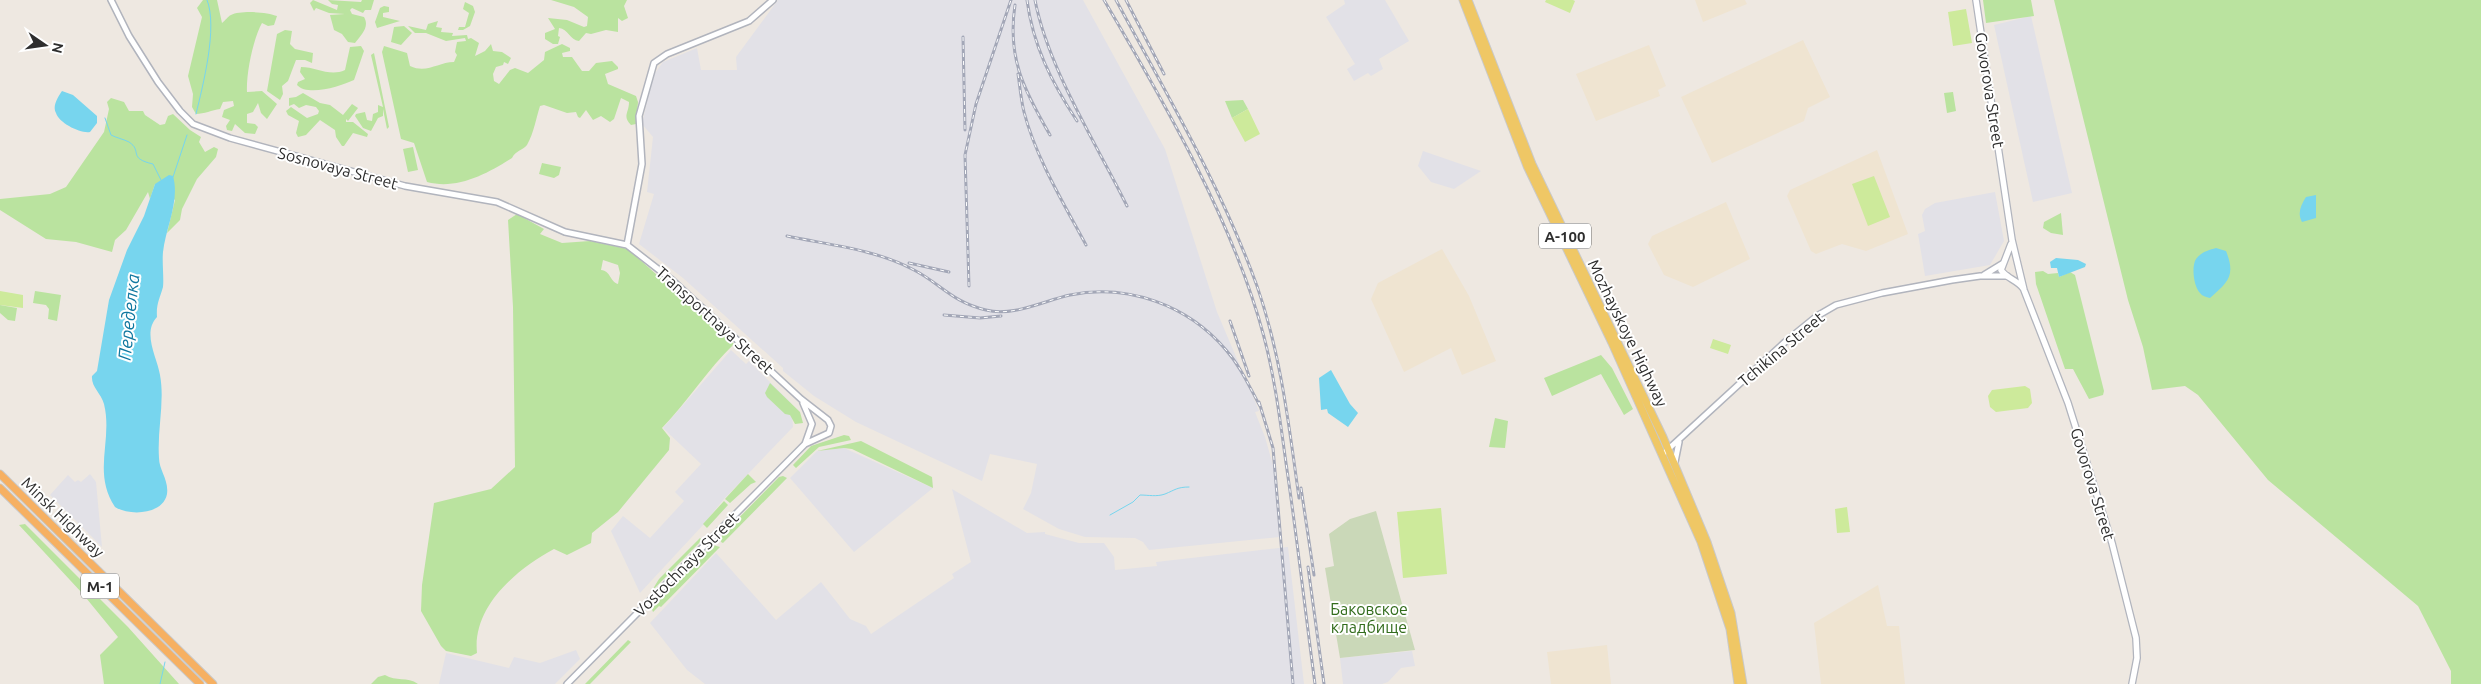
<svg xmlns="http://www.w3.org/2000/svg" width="2481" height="684" viewBox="0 0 2481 684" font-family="Ubuntu,sans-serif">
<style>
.industrial{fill:#e2e1e7}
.education{fill:#efe4d1}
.green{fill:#bae39f;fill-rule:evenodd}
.cemetery{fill:#cad8b8}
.pitch{fill:#cdea9b}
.water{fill:#77d5ee}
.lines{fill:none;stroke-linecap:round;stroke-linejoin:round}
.stream{stroke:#77d5ee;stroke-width:1}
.tertiary-casing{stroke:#b1b4bd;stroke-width:8}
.secondary-casing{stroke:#b1b4bd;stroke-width:8}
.primary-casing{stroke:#c9c9c9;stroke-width:9}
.trunk-casing{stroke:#c9c9c9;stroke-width:9}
.tertiary{stroke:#fff;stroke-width:5}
.secondary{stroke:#fff;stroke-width:5.5}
.primary{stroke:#efc765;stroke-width:7}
.trunk{stroke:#f6b062;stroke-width:7}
.rail-casing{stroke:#a3a7b7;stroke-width:3}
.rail{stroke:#fff;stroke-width:1;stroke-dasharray:4;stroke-linecap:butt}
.labels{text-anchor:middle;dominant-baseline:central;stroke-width:4;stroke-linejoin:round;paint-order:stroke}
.shield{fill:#fff;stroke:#6d6d6d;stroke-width:1}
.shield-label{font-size:15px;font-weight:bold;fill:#2e2e2e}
.street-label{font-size:16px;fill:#2e2e2e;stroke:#fff}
.park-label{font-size:16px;fill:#326c1c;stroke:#fff}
.water-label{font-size:18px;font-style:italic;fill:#10779f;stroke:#fff}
</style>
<rect width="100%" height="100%" fill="#eee8e1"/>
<path class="industrial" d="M778,0H1083L1165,149L1217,312L1259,411L1255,412L1265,437L1274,469L1279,537L1149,550L1143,542L1135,538L1085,537L1059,529L1023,509L1031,493L1037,464L990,454L982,481L856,422L814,396L783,371V368L683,278L639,244L654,194L647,192L653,137L642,124L653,76L663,62L697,48L701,70H737L736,57Z
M1344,0H1385L1409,41L1379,59L1383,69L1371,76L1368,73L1354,81L1347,69L1355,64L1326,17L1345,4Z
M2031,16L2072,193L2033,202L1994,25Z
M1423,151L1481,171L1454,189L1431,182L1418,166Z
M1995,192L2004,241L1990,265L1925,276L1918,234L1925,231L1922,215L1925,209L1935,203Z
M731,350L746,364L749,361L791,403L793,427L723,500L703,525L640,593L611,531L623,516L650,538L684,501L675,492L701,464L663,428Z
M844,448L933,488L854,552L790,478L817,451Z
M90,474L96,482L102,547L50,495L68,475L75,482L78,480L81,482Z
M952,489L1027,533L1045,532V534L1079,543H1104L1114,557L1115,570L1157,566L1156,562L1288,547L1304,684H705L687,670L650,623L716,553L776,620L821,582L850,619L866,626L871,634L954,578L952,574L971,562Z
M576,650L580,659L555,684H439L446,653L509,668L514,657L540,663Z
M1412,651L1415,666L1401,668L1388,682L1382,684H1343L1340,658Z"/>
<path class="education" d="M1695,0H1745L1747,4L1703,22Z
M1803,40L1830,97L1808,108L1804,121L1712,163L1681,97Z
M1649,45L1666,86L1658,90L1660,96L1596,121L1576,74Z
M1877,150L1908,234L1866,251L1842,244L1816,254L1811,251L1787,196L1790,190Z
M1726,202L1750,259L1693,287L1664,275L1648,244L1652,236Z
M1442,249L1469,296L1496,361L1462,375L1451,348L1404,372L1371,299L1378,283Z
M1878,585L1887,626H1899L1905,684H1821L1814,623Z
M1607,645L1611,684H1551L1547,652Z"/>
<path class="green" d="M203,0H217L222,23C225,21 228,16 231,15C241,10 267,12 277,16L274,25L268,26L262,23C253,39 246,74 247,92L262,91L277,104L267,119L261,113L258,103L253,112L247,114V123L255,124L258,127L255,134L245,133L235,124L232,131L227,130L226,126L230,120L222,117L224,110L234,106L233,101L223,102L220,109C212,110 204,114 196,114L192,107L193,94L188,76L202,17L197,8Z
M313,0L337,10L338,5L332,4L328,0L361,2L362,0H374L371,10H365L363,13L352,8L350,10L352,14L364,17C370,27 361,35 355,43L348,42L342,34L334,30L330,15L345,14L329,13L316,8L314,11L310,3Z
M551,0H627L624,6L628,18L622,21L618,18V32L606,30L591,34L586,33L579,41C570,40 568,29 559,28L558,36L560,37L558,44H553L545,39V33L555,29L548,18L567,20L584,27L587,26L588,17L574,7Z
M1983,0H2031L2034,16L1986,23Z
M2054,0H2481V684H2451V671L2418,606L2268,480L2198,395L2185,386L2152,390L2143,347L2128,300Z
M465,2L473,6L475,12L470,26L463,30H458L459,27H465L469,13L463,9Z
M384,6L389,7V12L383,13V17L400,21L377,28L375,22L380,8Z
M438,21L436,27L442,28L441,32L453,33L452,36L467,35L468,39L471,38L479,43L475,56L485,51L491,44L493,51L502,52L511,58L508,64L504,62L503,65L496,67L493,74L494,81L499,84L510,70L515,68L528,73L544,60L545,52L562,44L570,48V51L562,53L563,57H572L582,71H589L596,63L612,61L618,67V69L605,74L608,84L636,96L638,102L636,124L631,125C622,116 629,113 629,102L621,98L614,119L610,122L601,116L593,120L586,110L580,118L578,117L576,112L567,113L544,105L540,106C536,118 534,133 527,145C523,150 515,151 512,158C487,174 457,190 427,182L414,143L401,139L382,52L384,46L407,53L410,66C427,74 438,62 454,62L457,55L455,52L457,42L466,41L465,38L446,41L426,33H415L408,26L426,30L428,24Z
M404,26L412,33L401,45L391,42L394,27Z
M285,30L292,31L290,44L295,49L313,53L312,63L305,60H296L288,81L282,86L283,94L280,100L267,91L277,34Z
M361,46L364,51L354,80C341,86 308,97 297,85L298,82L305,79L300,72L301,67C316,67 330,77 345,70L350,47Z
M374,53L389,127L387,129L383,109V116L378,118L371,131L363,128L355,116L356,114L365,112L367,120L372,121L373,114L378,112V105L383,107L371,55Z
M1953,92L1956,111L1947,113L1944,93Z
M303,93L320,103L330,105L343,115L352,104L358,108L348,121L346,119V122H353L368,134L367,137L353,133L344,146H342L336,137L335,130L320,120L306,135L298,137L296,133L299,121L288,115L286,111L291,107L307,118L318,114L319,111L316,107L306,105L299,108L294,104L289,106V98L296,97Z
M111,98L124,102L129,111H143L145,115L160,125L165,124L168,116L173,114L190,130L201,137L199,142L205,152L214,147L218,149L216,157L197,179L182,209L180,220L167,233L175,200L155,184L150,199L148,192L126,230L115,240L112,252L76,242L46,239L0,210V199L50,194L66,187L104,132L109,109L107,102Z
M1243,100L1248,109L1232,118L1225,101Z
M413,147L418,170L408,172L403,149Z
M542,163L561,167L559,175L554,178L539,174Z
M2061,213L2063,235L2051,233L2043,228L2044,222Z
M517,214L544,229L540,234L562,243L590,241L628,249L734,344C707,370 688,401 662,428L670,438L669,450L618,512L592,533L591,543L567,555L554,549C517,569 472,606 477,653L471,656L446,651L441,646L421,611L422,585L434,503L491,489L515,467L513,307L508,220ZM603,260L618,265L620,273L618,284C610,282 611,271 601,270Z
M2043,271L2048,274L2058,273L2059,277L2070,272L2075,275L2104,391L2103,395L2089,399L2073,369H2065L2036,284L2035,272Z
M35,291L61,295L57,321L48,319L49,309L46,305L33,303Z
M0,305L17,308L15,321L8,320L0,313Z
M1601,355L1612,368L1633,409L1624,415L1601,374L1552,396L1544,378Z
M770,383L800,412L803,423L795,424L790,415L785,414L767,397L765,393Z
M1495,418L1508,421L1505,448L1489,447Z
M844,435L849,436L851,440L819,447L796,468L793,465L811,446Z
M861,441L932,477L933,488L852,449L844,448L817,451Z
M748,474L756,482L751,484L730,503L725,499Z
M783,476L787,478L723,543L721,542L722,535L779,477Z
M724,501L728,505L707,528L703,524Z
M25,524L128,627L179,684H104L100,655L118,637L82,593L19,525Z
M700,538L702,540L651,592L659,579Z
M713,545L720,547L661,607L659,606L653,612L651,607Z
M628,640L631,642L590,684H585Z
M385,675C396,682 407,676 418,684H371L378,677Z"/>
<path class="cemetery" d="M1376,511L1415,650L1340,658L1325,568L1334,566L1329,534L1350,519Z"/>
<path class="pitch" d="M1546,0H1573L1575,1L1570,13L1545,2Z
M1966,9L1972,43L1953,46L1948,12Z
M1248,109L1260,134L1245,142L1232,118Z
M1874,176L1890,217L1868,226L1852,184Z
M0,291L23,295V308L0,305Z
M1713,339L1731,345L1728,354L1710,348Z
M2025,386L2030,389L2032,403L2028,408L1996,412L1990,407L1988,396L1992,390Z
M1847,507L1850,532L1837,533L1835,509Z
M1441,508L1447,574L1403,578L1397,512Z"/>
<path class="water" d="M62,91L73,95L97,116V123L90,132C81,134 59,123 56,113C52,106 58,97 62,91Z
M169,175L173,176C180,201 166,227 163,252C162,262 164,278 163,287C160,298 156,304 157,317C142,333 157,357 160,375C165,402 157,430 159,458C159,470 169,480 167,494C163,515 129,516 115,507C92,472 113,441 104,404C101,393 91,387 92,376L97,371L109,300L127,250L144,216L155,184Z
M2316,195V218L2302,222C2297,213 2301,205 2306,197Z
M2216,248L2226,251C2236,276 2228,282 2210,298C2206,297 2202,296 2200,293C2194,287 2191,267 2196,259C2201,252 2209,250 2216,248Z
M2056,258L2078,260L2086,264L2085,267L2059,277L2057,268H2051L2050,262Z
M1331,370L1350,404L1358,413L1348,427L1328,413L1327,409L1321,410L1319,378Z"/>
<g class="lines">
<path class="stream" d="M196,114C203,85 218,27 207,0
M105,118L111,135C117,138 123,139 129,142C143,151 127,158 153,164L161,180
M173,177L187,135
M1110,515L1133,502L1140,495C1148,495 1157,497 1165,494C1175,490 1177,487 1189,487
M160,684L165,662"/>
<g class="tertiary-casing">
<path id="tertiary" d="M111,0L129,36L158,82L180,111L193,124L230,138L369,176L405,186L497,202L565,232L627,245L672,280L801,399L828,420L831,426L829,433L805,444
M627,245L642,164L639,116L654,63L667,54L749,21L773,0
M1984,275L2002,264
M1663,454L1785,342L1817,316L1836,305L1882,293L1952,280L1980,276H2007
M1675,462L1679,442
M567,684L805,444L812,424L803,403"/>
</g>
<g class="secondary-casing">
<path id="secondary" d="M1976,0L2012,240L2024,290L2068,403L2112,543L2136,638L2137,658L2132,684
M2011,244L2001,270C2006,278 2017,280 2023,288"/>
</g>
<g class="primary-casing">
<path id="primary" d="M1463,0L1527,166L1612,343L1701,542L1730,629L1738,684
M1468,0L1532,164L1663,437L1707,542L1731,613L1743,684"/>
</g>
<g class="trunk-casing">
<path id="trunk" d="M0,474L213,684
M0,488L200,684"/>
</g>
<use href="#tertiary" class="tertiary"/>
<use href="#secondary" class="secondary"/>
<use href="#primary" class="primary"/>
<use href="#trunk" class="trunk"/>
<g class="rail-casing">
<path id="rail" d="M1027,0C1033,46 1052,83 1077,121
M1035,0C1048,68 1096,143 1127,206
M1104,0C1164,102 1234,223 1264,337C1275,379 1280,420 1286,463C1297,537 1305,610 1315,684
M1116,0C1166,93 1221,186 1257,286C1281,355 1289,426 1299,498
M1126,0L1164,74
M1015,5C1007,58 1024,90 1050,135
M963,37L965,130
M1018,74C1020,87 1021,100 1024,112C1036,158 1064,204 1086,245
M787,236C829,245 875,249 914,270C941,284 952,302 986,310C1013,317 1043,301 1070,295C1127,283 1188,305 1226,350C1241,367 1250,388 1261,408
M909,263L949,272
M969,286L965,155L976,104L1011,0
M944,315L980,318L1001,316
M1230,321L1249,376
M1259,402L1273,448L1293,684
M1301,488L1314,575
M1308,567L1324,684"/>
</g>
<use href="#rail" class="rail"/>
</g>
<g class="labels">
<g class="shield">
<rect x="1539" y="223.5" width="52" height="25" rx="4"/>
<rect x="81" y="573.5" width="38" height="25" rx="4"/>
</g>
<g class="shield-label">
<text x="1565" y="236">А-100</text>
<text x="100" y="586">М-1</text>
</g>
<g class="street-label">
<text transform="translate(1990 90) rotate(81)">Govorova Street</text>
<text transform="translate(338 168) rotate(15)">Sosnovaya Street</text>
<text transform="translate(715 320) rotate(42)">Transportnaya Street</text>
<text transform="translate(1628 333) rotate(64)">Mozhayskoye Highway</text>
<text transform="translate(1781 349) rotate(-40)">Tchikina Street</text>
<text transform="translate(2093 484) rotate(73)">Govorova Street</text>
<text transform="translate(63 517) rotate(44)">Minsk Highway</text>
<text transform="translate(686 564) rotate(-45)">Vostochnaya Street</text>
</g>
<g class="park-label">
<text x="1369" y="609">Баковское<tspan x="1369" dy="18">кладбище</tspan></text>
</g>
<g class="water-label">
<text transform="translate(128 317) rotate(-84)">Переделка</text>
</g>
</g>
<g transform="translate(45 45) rotate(103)" stroke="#ffffff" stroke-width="4" paint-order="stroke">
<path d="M0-4L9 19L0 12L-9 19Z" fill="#2e2e2e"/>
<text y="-8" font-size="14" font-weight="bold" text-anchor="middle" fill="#2e2e2e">N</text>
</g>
</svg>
